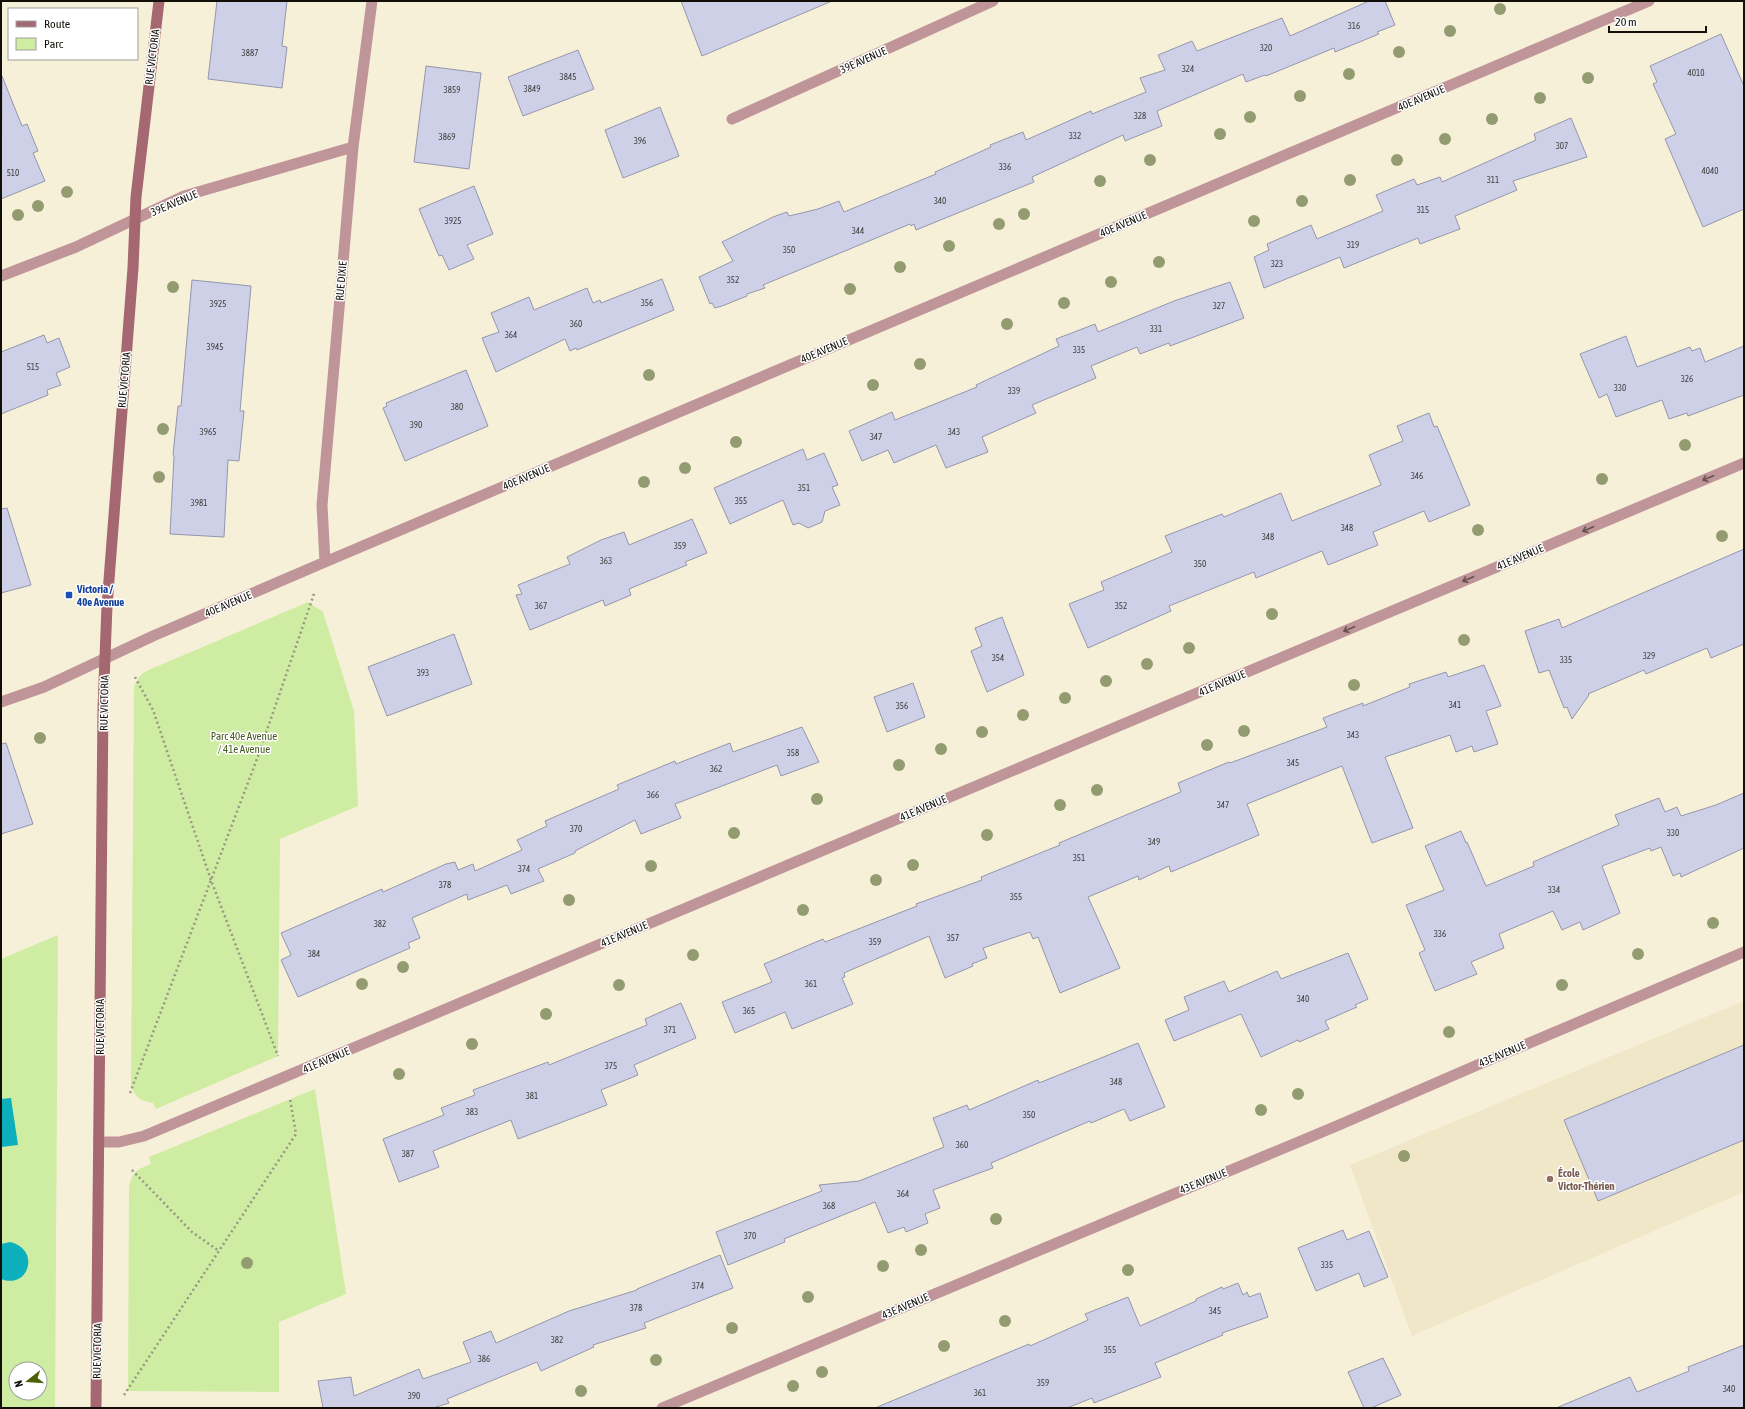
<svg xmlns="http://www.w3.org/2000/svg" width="1745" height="1409" viewBox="0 0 1745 1409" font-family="'Asap Condensed',sans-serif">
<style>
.built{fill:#f0e6c8}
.green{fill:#ceeca2;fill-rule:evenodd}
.water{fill:#0cafbb}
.building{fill:#ced0e7;stroke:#9496ac}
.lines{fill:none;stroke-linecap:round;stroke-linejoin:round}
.path{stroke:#9a9584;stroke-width:2.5;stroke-dasharray:2 3;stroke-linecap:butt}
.minor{stroke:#c09599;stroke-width:11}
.secondary{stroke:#a56870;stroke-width:11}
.tree{fill:#939c71}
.oneway{stroke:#685250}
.transit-dot{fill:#1a4fb4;stroke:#fff;stroke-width:1.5}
.education-dot{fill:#8d6e63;stroke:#fff;stroke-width:1.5}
.labels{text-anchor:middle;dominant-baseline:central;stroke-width:3;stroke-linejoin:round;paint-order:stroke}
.number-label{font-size:9px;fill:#403f3f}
.street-label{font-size:11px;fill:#110f07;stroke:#fff}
.transit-label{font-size:11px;font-weight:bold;fill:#164399;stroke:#fff;text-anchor:start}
.park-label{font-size:11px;fill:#42571c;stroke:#fff}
.education-label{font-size:11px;font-weight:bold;fill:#785e54;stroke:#fff;text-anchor:start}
</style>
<rect width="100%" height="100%" fill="#f7f0d9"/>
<path class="built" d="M1744,1001V1192L1412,1336L1350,1165Z"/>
<path class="green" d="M308,602L323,612L354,711L358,806L280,839L278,1056L156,1109L153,1103C140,1100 135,1098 131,1085L134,687C138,677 141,673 151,669Z
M58,935L55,1408H1V959ZM16,1369H40V1393H16Z
M315,1089L346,1294L279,1322V1392L128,1391L129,1187C133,1171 136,1170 151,1164L149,1157Z"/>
<path class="water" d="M11,1098L18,1145L1,1147V1099Z
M10,1242C41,1249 29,1290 1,1279V1244Z"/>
<path class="building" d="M217,1H287L282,46L287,47L282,88L208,79Z
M681,1H832L702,56Z
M1369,1H1385L1395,25L1377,32L1379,34L1335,52L1334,48L1266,76L1265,75L1246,82L1243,74L1157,111L1162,126L1125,141L1123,135L1032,177L1034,182L916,230L914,224L911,226L910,224L763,285L765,288L747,294V296L722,306L715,308L712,303L710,304L699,277L733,261L722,242L773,217L787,212L789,216L818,209L839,201L844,212L936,174L935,172L991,147L990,145L1023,132L1026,140L1091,111L1092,114L1146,92L1140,78L1165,70L1158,55L1192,41L1197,51L1282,18L1290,36Z
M1721,34L1744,86V209L1703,227L1665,139L1676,134L1653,84L1657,82L1650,66Z
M578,50L594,89L523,116L508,77Z
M426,66L481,73L469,169L414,162Z
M2,76L22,126L27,124L38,151L33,153L45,181L1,199Z
M660,107L679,156L623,178L605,130Z
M1571,118L1587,157L1513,181L1517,190L1455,216L1460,229L1420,244L1418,238L1344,268L1340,257L1264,288L1254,257L1269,250L1267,244L1311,225L1317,239L1383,211L1376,195L1414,179L1417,185L1440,177L1442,182L1536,140L1534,134Z
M474,186L493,234L467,245L474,259L449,270L442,255L439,256L419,209Z
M662,279L674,310L577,350L576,348L570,351L565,339L496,372L482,338L499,332L491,313L529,297L534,310L587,288L593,303L600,300L601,303Z
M192,280L251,286L240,411H244L239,461L228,460L224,537L170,534L174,456L173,455L178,406H181Z
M1230,282L1244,318L1170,346L1169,343L1140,354L1137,347L1091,366L1096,378L1032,405L1036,413L982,437L988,452L946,468L936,445L894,463L888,450L862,461L849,431L892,412L895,420L977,387L976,385L1059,346L1056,339L1095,324L1098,332L1174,301Z
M44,335L47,343L59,338L70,367L56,373L61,385L47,390L48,395L1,414V352Z
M1626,336L1637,367L1690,347L1692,351L1700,348L1705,362L1744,346V395L1688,416L1687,413L1669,419L1662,400L1616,417L1607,394L1599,398L1580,354Z
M466,370L488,426L405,461L383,408L387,406L386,403Z
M1429,413L1434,427L1437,426L1470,505L1429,522L1424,511L1373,532L1378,545L1328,565L1322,551L1256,578L1254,572L1169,606L1171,611L1088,648L1069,604L1104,590L1101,582L1172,552L1165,536L1222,514L1224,517L1281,493L1292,521L1381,485L1369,455L1403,441L1397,426Z
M803,449L807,460L824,453L838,485L832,487L840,505L825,511L822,522L808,528L799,523L793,525L783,500L730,524L714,488Z
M7,508L31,585L1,593V509Z
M692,519L707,553L685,562L687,565L629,589L631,595L605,606L603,600L530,630L516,595L522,594L518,585L570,564L567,557L601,540L624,532L629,545Z
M1744,549V644L1711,658L1707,648L1646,674L1644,670L1588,694L1589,695L1572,719L1567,707L1564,708L1549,670L1539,673L1525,631L1559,619L1562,628Z
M1002,617L1024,675L987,692L971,651L982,646L975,628Z
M454,634L472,684L387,716L368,667Z
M1484,665L1501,706L1486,711L1498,744L1474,752L1472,746L1456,752L1450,735L1385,757L1413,828L1372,843L1342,766L1247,804L1259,835L1171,872L1169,866L1139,880L1138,876L1088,897L1120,968L1060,993L1038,937L1033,939L1030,932L983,948L987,958L972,964L973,966L945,978L929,936L844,973L845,977L842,978L853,1004L792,1029L785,1012L735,1033L722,1002L772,982L764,964L823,939L825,942L917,906L916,904L982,880L981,877L1060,845L1059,843L1181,792L1178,783L1229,762L1230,763L1327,727L1323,718L1363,703V706L1410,687L1409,684L1446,672L1448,677Z
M913,683L925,717L887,732L874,697Z
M802,727L819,762L781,776L777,765L675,804L681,818L641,834L635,820L575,851V853L538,869L544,881L511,894L507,885L468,900L467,894L412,918L420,938L408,943L410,948L298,997L281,960L291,955L281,933L382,889L383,892L446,864L455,862L458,870L473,864L475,871L522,850L517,840L547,826L545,821L619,789L617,785L675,761L676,764L730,743L733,752Z
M6,743L33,824L1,834V744Z
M1744,793V848L1681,877L1680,873L1673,876L1661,847L1651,851L1650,848L1602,866L1620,913L1583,930L1580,922L1562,930L1553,911L1499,934L1504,948L1471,962L1477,974L1435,991L1419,953L1425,950L1406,905L1444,890L1425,846L1461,831L1466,843L1467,842L1486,886L1534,866L1533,862L1619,825L1615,815L1659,798L1665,812L1677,807L1681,816L1716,805Z
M1348,953L1368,999L1355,1005L1357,1007L1325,1021L1329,1029L1299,1042L1298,1040L1261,1057L1241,1014L1174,1041L1165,1020L1189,1010L1184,997L1224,981L1229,992L1277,971L1281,979Z
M681,1003L696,1038L634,1065L638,1075L601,1090L607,1105L518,1139L511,1120L433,1151L439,1167L399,1182L383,1139L444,1115L441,1108L475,1095L473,1090L548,1062L549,1065L647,1025L645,1019Z
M1138,1043L1165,1107L1130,1121L1124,1109L1091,1123L1090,1121L991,1163L993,1168L933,1190L940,1208L925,1214L928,1223L906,1232L904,1227L888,1233L875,1202L784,1239L785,1242L728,1265L716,1232L822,1191L819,1185L859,1181L944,1147L933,1118L967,1105L969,1110L1038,1080L1039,1083Z
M1744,1045V1140L1598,1201L1564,1120Z
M1343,1230L1347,1240L1369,1231L1388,1277L1364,1287L1359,1273L1316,1291L1298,1248Z
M720,1255L733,1288L644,1323L646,1328L593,1345L594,1347L541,1371L537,1362L447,1399L449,1403L433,1408H323L318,1381L351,1377L354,1396L419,1369L423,1379L471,1362L463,1342L491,1331L496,1343L569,1311L637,1290V1289Z
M1238,1283L1243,1295L1247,1292L1249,1297L1260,1293L1268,1317L1222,1333L1223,1335L1155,1363L1161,1377L1094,1403L1092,1398L1067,1408H875L1029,1344L1030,1346L1088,1320L1085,1314L1128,1297L1140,1326L1196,1301V1299L1222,1287L1223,1289Z
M1744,1345V1408H1556L1630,1377L1637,1392L1689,1371L1688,1367Z
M1383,1358L1401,1395L1371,1408H1364L1348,1372Z"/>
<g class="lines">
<path class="path" d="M135,677L153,710L211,880L278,1056
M130,1093L257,759L315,591
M132,1170L192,1232L219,1251
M124,1395L296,1134L290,1099"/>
<path class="minor" d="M732,119L993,1
M1,276L76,247L184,196L353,147
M325,562L322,505L353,147L372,1
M1,702L44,687L153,636L325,562L1649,1
M99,1142H119L144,1136L1744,463
M662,1408L1339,1125L1475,1066L1744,952"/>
<path class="secondary" d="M96,1408L103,708L107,606L133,268L136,197L159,1"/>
</g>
<g class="tree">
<circle cx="1500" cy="9" r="6"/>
<circle cx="1450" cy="31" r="6"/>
<circle cx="1399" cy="52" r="6"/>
<circle cx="1349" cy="74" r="6"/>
<circle cx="1588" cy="78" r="6"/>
<circle cx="1300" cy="96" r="6"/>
<circle cx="1540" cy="98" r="6"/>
<circle cx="1250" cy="117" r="6"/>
<circle cx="1492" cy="119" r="6"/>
<circle cx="1220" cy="134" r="6"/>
<circle cx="1445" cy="139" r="6"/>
<circle cx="1150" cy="160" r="6"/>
<circle cx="1397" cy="160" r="6"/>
<circle cx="1350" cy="180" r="6"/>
<circle cx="1100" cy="181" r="6"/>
<circle cx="67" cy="192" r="6"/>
<circle cx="1302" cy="201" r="6"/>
<circle cx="38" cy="206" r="6"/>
<circle cx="1024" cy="214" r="6"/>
<circle cx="18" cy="215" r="6"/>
<circle cx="1254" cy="221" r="6"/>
<circle cx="999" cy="224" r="6"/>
<circle cx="949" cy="246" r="6"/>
<circle cx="1159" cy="262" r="6"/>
<circle cx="900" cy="267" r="6"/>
<circle cx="1111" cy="282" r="6"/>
<circle cx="173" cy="287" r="6"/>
<circle cx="850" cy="289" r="6"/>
<circle cx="1064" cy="303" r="6"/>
<circle cx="1007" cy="324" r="6"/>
<circle cx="920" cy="364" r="6"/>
<circle cx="649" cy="375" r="6"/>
<circle cx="873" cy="385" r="6"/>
<circle cx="163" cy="429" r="6"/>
<circle cx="736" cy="442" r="6"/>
<circle cx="1685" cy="445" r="6"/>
<circle cx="685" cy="468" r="6"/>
<circle cx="159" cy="477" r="6"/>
<circle cx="1602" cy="479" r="6"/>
<circle cx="644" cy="482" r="6"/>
<circle cx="1478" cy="530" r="6"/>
<circle cx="1722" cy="536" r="6"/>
<circle cx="1272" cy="614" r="6"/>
<circle cx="1464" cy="640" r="6"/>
<circle cx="1189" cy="648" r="6"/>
<circle cx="1147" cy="664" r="6"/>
<circle cx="1106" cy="681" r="6"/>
<circle cx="1354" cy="685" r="6"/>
<circle cx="1065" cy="698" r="6"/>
<circle cx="1023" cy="715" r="6"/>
<circle cx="1244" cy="731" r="6"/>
<circle cx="982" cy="732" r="6"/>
<circle cx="40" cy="738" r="6"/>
<circle cx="1207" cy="745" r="6"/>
<circle cx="941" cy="749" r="6"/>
<circle cx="899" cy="765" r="6"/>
<circle cx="1097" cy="790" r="6"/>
<circle cx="817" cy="799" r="6"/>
<circle cx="1060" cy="805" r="6"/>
<circle cx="734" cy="833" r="6"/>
<circle cx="987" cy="835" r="6"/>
<circle cx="913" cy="865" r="6"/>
<circle cx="651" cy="866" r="6"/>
<circle cx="876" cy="880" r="6"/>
<circle cx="569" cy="900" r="6"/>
<circle cx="803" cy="910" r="6"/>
<circle cx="1713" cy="923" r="6"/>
<circle cx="1638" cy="954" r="6"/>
<circle cx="693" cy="955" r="6"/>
<circle cx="403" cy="967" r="6"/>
<circle cx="362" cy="984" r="6"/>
<circle cx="619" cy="985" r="6"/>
<circle cx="1562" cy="985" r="6"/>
<circle cx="546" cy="1014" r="6"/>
<circle cx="1449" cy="1032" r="6"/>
<circle cx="472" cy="1044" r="6"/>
<circle cx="399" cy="1074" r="6"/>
<circle cx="1298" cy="1094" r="6"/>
<circle cx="1261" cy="1110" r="6"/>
<circle cx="1404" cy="1156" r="6"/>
<circle cx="996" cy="1219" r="6"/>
<circle cx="921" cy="1250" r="6"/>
<circle cx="247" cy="1263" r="6"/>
<circle cx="883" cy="1266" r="6"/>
<circle cx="1128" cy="1270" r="6"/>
<circle cx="808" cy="1297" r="6"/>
<circle cx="1005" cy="1321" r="6"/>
<circle cx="732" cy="1328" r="6"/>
<circle cx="944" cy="1346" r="6"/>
<circle cx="656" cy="1360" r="6"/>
<circle cx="822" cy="1372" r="6"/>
<circle cx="793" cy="1386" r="6"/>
<circle cx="581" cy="1391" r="6"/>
</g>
<defs><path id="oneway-shaft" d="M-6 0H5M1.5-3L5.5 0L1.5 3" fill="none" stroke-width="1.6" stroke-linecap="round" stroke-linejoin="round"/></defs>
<g class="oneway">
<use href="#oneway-shaft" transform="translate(1708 478) rotate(157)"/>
<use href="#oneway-shaft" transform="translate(1588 529) rotate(157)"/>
<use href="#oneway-shaft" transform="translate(1468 579) rotate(157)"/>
<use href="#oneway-shaft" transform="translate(1349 629) rotate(157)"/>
</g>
<rect class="transit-dot" x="65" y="591" width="8" height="8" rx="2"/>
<circle class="education-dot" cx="1550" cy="1179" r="4"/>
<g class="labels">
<g class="number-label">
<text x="1354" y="26">316</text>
<text x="1266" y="48">320</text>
<text x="250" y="53">3887</text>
<text x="1188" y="69">324</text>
<text x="1696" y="73">4010</text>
<text x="568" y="77">3845</text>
<text x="532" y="89">3849</text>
<text x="452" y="90">3859</text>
<text x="1140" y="116">328</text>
<text x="1075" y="136">332</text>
<text x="447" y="137">3869</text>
<text x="640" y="141">396</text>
<text x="1562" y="146">307</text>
<text x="1005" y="167">336</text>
<text x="1710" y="171">4040</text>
<text x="13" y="173">510</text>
<text x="1493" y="180">311</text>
<text x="940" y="201">340</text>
<text x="1423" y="210">315</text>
<text x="453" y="221">3925</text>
<text x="858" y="231">344</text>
<text x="1353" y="245">319</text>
<text x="789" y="250">350</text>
<text x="1277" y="264">323</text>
<text x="733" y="280">352</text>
<text x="647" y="303">356</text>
<text x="218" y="304">3925</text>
<text x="1219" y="306">327</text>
<text x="576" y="324">360</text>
<text x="1156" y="329">331</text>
<text x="511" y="335">364</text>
<text x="215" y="347">3945</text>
<text x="1079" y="350">335</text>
<text x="33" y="367">515</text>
<text x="1687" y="379">326</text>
<text x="1620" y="388">330</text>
<text x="1014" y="391">339</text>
<text x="457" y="407">380</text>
<text x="416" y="425">390</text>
<text x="208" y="432">3965</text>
<text x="954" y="432">343</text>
<text x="876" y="437">347</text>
<text x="1417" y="476">346</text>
<text x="804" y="488">351</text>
<text x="741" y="501">355</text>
<text x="199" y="503">3981</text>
<text x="1347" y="528">348</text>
<text x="1268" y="537">348</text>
<text x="680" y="546">359</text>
<text x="606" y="561">363</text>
<text x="1200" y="564">350</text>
<text x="541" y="606">367</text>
<text x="1121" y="606">352</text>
<text x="1649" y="656">329</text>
<text x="998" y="658">354</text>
<text x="1566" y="660">335</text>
<text x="423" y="673">393</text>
<text x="1455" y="705">341</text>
<text x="902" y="706">356</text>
<text x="1353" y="735">343</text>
<text x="793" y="753">358</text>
<text x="1293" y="763">345</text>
<text x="716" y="769">362</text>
<text x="653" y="795">366</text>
<text x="1223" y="805">347</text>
<text x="576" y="829">370</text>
<text x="1673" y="833">330</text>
<text x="1154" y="842">349</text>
<text x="1079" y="858">351</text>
<text x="524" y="869">374</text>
<text x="445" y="885">378</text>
<text x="1554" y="890">334</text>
<text x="1016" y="897">355</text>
<text x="380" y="924">382</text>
<text x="1440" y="934">336</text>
<text x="953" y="938">357</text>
<text x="875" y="942">359</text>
<text x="314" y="954">384</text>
<text x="811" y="984">361</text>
<text x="1303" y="999">340</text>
<text x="749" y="1011">365</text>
<text x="670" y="1030">371</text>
<text x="611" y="1066">375</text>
<text x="1116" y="1082">348</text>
<text x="532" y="1096">381</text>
<text x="472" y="1112">383</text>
<text x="1029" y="1115">350</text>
<text x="962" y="1145">360</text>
<text x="408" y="1154">387</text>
<text x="903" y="1194">364</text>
<text x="829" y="1206">368</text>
<text x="750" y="1236">370</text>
<text x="1327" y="1265">335</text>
<text x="698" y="1286">374</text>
<text x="636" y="1308">378</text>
<text x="1215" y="1311">345</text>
<text x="557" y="1340">382</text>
<text x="1110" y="1350">355</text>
<text x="484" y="1359">386</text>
<text x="1043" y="1383">359</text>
<text x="1729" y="1389">340</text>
<text x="980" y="1393">361</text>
<text x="414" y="1396">390</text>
</g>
<g class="street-label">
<text transform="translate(152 57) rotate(-83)">RUE VICTORIA</text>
<text transform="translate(863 60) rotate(-24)">39E AVENUE</text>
<text transform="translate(1421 98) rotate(-23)">40E AVENUE</text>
<text transform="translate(174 203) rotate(-23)">39E AVENUE</text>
<text transform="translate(1123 224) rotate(-23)">40E AVENUE</text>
<text transform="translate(341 281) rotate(-85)">RUE DIXIE</text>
<text transform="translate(824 350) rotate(-23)">40E AVENUE</text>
<text transform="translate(124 380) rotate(-85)">RUE VICTORIA</text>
<text transform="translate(526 477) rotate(-23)">40E AVENUE</text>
<text transform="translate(1520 557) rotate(-23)">41E AVENUE</text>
<text transform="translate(228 604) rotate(-23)">40E AVENUE</text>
<text transform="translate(1222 683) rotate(-23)">41E AVENUE</text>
<text transform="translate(104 703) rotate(-89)">RUE VICTORIA</text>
<text transform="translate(923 808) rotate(-23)">41E AVENUE</text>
<text transform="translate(624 934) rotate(-23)">41E AVENUE</text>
<text transform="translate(100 1027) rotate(-90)">RUE VICTORIA</text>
<text transform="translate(1502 1054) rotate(-23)">43E AVENUE</text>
<text transform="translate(326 1060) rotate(-23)">41E AVENUE</text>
<text transform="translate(1203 1181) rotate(-22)">43E AVENUE</text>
<text transform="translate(905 1306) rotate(-23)">43E AVENUE</text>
<text transform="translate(97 1351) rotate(-89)">RUE VICTORIA</text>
</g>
<g class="transit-label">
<text x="77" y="589">Victoria /<tspan x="77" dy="13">40e Avenue</tspan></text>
</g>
<g class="park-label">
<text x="244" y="736">Parc 40e Avenue<tspan x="244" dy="13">/ 41e Avenue</tspan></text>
</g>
<g class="education-label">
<text x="1558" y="1173">École<tspan x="1558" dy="13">Victor-Thérien</tspan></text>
</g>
</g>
<rect width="1745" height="1409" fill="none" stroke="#110f07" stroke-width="4"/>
<rect x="8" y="8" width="130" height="52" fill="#ffffff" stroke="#a09f9c"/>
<rect x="16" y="21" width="20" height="6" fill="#a56870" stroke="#a09f9c"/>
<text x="44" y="28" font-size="12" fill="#110f07">Route</text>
<rect x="16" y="38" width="20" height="12" fill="#ceeca2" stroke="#a09f9c"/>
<text x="44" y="48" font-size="12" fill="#110f07">Parc</text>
<g transform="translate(28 1381) rotate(253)"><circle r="19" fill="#ffffff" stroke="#a09f9c"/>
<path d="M0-3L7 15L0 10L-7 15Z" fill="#4e6006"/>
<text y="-6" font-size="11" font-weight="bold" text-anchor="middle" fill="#110f07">N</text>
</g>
<path d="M1609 26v6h97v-6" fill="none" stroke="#110f07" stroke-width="2"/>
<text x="1615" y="26" font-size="12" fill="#110f07" stroke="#ffffff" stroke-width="3" paint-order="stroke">20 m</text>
</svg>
